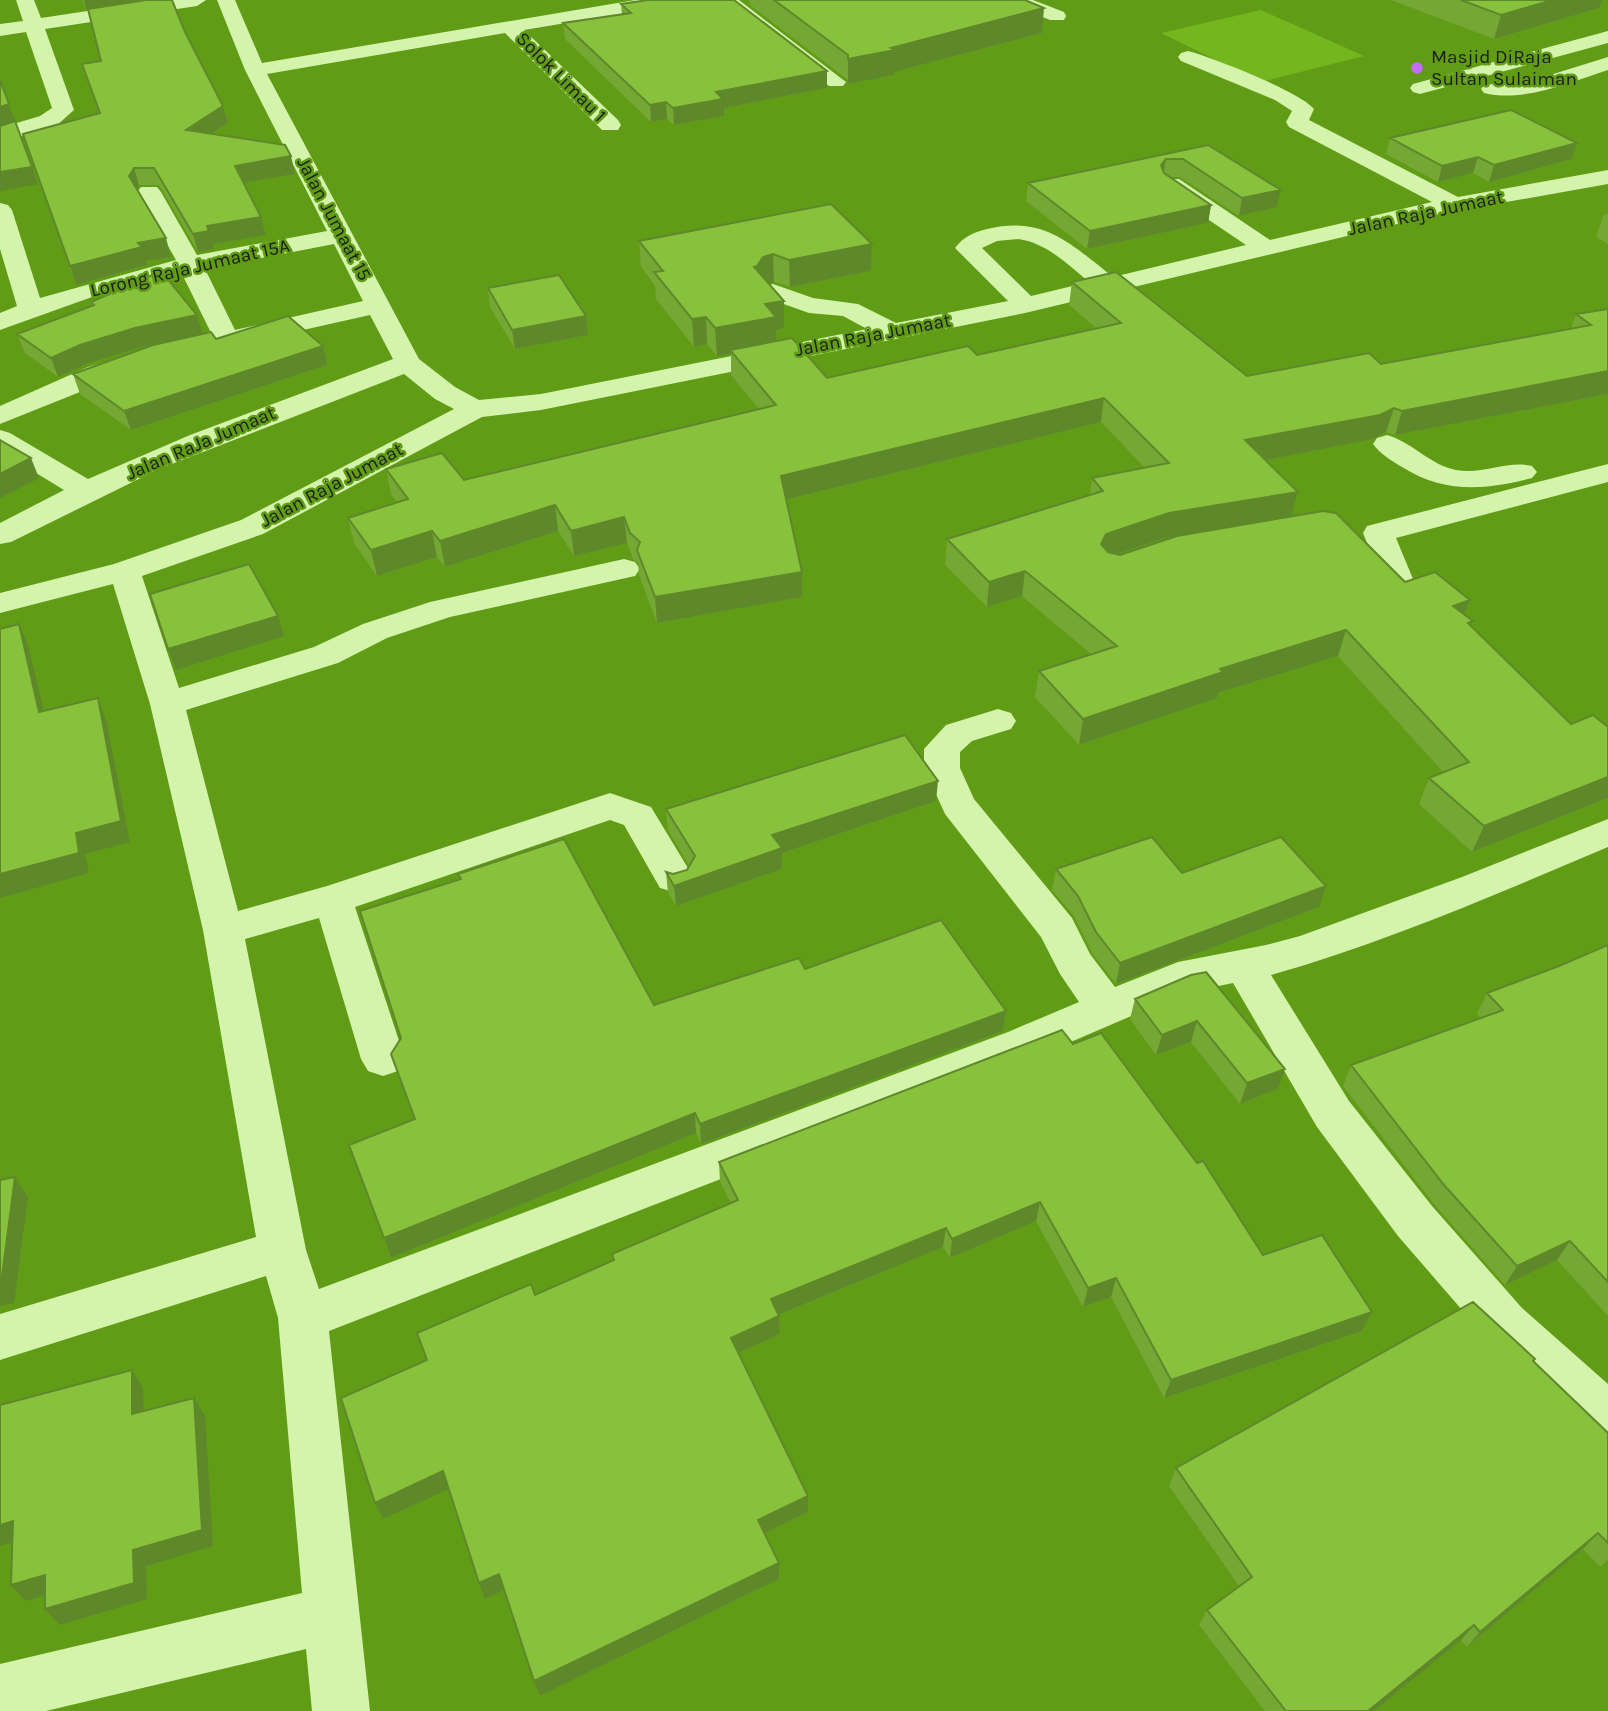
<svg xmlns="http://www.w3.org/2000/svg" width="1608" height="1711" viewBox="0 0 1608 1711" font-family="Karla,sans-serif">
<style>
.green{fill:#74b61d}
.lines{fill:none;stroke-linecap:round;stroke-linejoin:round}
.minor{fill:#d4f3ab;fill-rule:evenodd}
.wall{fill:#75a734;fill-rule:evenodd}
.shaded-wall{fill:#5f882b}
.building{fill:#88c23d;stroke:#5f882b;stroke-width:2}
.poi-dot{fill:#c46dff;stroke:#609c15;stroke-width:2.5}
.labels{text-anchor:middle;dominant-baseline:central;stroke-width:5;stroke-linejoin:round;paint-order:stroke}
.far-poi-label{font-size:19px;fill:#1d1d1d;stroke:#609c15;text-anchor:start}
.far-street-label{font-size:19px;fill:#1d1d1d;stroke:#609c15}
</style>
<rect width="100%" height="100%" fill="#609c15"/>
<path class="green" d="M1261,10L1364,56L1261,82L1161,33Z"/>
<g class="lines">
<path class="minor" d="M16,0H34L41,18L160,0H206L197,6L45,29L74,110L56,126L0,142V128L40,116L52,108L26,32L0,36V24L23,21Z
M217,0H235L262,63L635,0H677L668,6L524,30L618,120L621,125L618,130H602L505,33L267,74L419,359L455,387L479,400L541,394L867,329L843,316L809,313L764,297L760,292L764,287L773,284L813,298L858,304L896,323L1008,301L955,248C963,237 974,232 987,229C1044,215 1071,244 1113,277L1246,245L1163,189L1160,184L1163,179H1179L1270,240L1432,202L1289,127L1286,122L1292,111L1275,100L1181,61L1178,57L1181,53L1188,51C1211,57 1301,92 1314,109L1309,120L1458,197L1608,170V184L1439,214L1025,313L541,410L482,417L263,534L142,576L179,688L314,647L363,624L430,602L624,559L635,562L640,569L635,576L450,617L387,638L338,663L186,710L238,911L327,886L610,793L651,807L694,878L688,888L674,892L660,888L624,825L610,820L355,907L405,1059L398,1071L383,1076L368,1071L361,1059L319,918L245,939L306,1250L319,1289L1008,1032L1079,1002L1060,974L1041,937L945,814L924,768V749L946,725L998,709L1011,713L1016,721L1011,729L972,741L960,752V768L974,799L1072,918L1090,954L1115,987L1178,962L1266,945L1300,936L1462,877L1608,819V847C1497,894 1386,942 1271,975L1349,1101L1432,1206L1522,1308L1608,1384V1443L1590,1436L1488,1340L1398,1236L1317,1127L1233,983L1185,993L1038,1056L329,1331L370,1711H312L306,1649L46,1711H0V1664L302,1593L278,1318L266,1276L0,1360V1314L256,1237L203,930L150,704L113,584L0,613V593L114,564L241,520L454,409L435,399L404,374L159,469L11,542L0,544V523L64,490L0,451V430L10,433L88,479L190,435L393,359L370,315L245,343L238,341L226,347L217,345L182,274L92,297L0,330V313L17,306L0,249V203L8,205L12,210L40,298L176,260L137,192L141,187H157L161,192L197,255L327,231L245,70ZM1018,239C1047,243 1067,264 1089,282L1031,296L982,248L997,241ZM334,244L363,301L235,330L205,269Z
M718,0H739L846,82L843,86H829Z
M1008,0H1033L1064,12L1066,16L1064,20H1050L1010,4Z
M1608,31V43L1420,94L1413,92L1410,88L1413,84Z
M1608,57V70C1570,82 1524,103 1484,93L1481,89L1484,85L1534,80Z
M125,356L135,358L139,364L135,370L0,424V406L88,367Z
M1387,435C1412,442 1430,465 1456,470C1482,475 1508,460 1532,466L1537,472L1532,478C1486,490 1445,494 1402,467C1392,461 1380,454 1373,444L1377,438Z
M1608,464V482L1396,538L1418,591L1413,598L1402,601L1391,598L1386,591L1363,533L1367,526Z"/>
</g>
<path class="wall" d="M82,0H172L185,32L223,106L228,123L212,134L295,174L244,182L261,217L266,235L213,244L214,249L198,252L159,185H139L137,189L171,257L146,261L147,265L76,285L23,134L99,113L82,64L101,61L113,5L86,9Z
M749,0H1025L1042,33L894,72V75L848,84V80L750,5Z
M1391,0H1602L1599,8L1494,39Z
M621,4L827,88L724,108V116L674,125L667,119L651,122L565,39L563,23L622,15Z
M1390,138L1572,159L1489,182L1473,173L1438,182L1386,154Z
M1208,145L1281,190L1277,207L1239,216L1180,177H1169L1211,205L1208,223L1087,249L1026,201L1028,183Z
M1604,214H1608V244L1596,237Z
M639,241L872,244L871,271L790,287L774,282L768,283L784,301V328L776,330L777,341L827,378L977,355L1096,328L1069,305L1072,282L1247,376L1381,364L1571,329L1576,314L1608,309V394L1395,435L1386,432L1373,439L1265,460L1298,492L1291,517L1405,582L1470,600L1464,615L1471,626L1571,724L1608,727V798L1472,852L1419,804L1429,778L1443,772L1338,656L1218,693L1217,698L1079,745L1035,697L1039,671L1091,654L1022,596L987,607L945,565L947,539L1090,495L1092,478L1145,468L1101,422L786,500L802,572V597L657,623L639,575L638,563L633,559L627,543L574,556L558,531L445,567L437,557L377,576L354,543L348,518L397,502L391,494L386,469L464,480L759,409L731,375V354L717,356L707,344L694,347L656,299L655,286L641,267ZM1175,537L1120,555L1117,554L1165,538Z
M488,288L586,316L588,335L515,349L490,307Z
M91,302L197,315L203,334L141,347L87,364L58,377L25,353L17,334L92,306Z
M216,339L327,365L131,430L80,394L73,374Z
M936,801L782,853V869L676,906L668,893L666,872L673,874L687,870L689,865L668,830L666,809Z
M1056,869L1182,873L1319,907L1116,984L1092,953L1074,916L1052,890Z
M458,874L654,1005L805,969L1006,1011L1003,1031L701,1144L696,1133L391,1258L349,1145L414,1119L391,1054L401,1038L360,911L460,880Z
M1608,945V1316L1557,1260L1505,1285L1434,1204L1343,1086L1351,1065L1481,1018L1477,1014L1487,993L1559,966Z
M1191,975L1278,1089L1240,1104L1191,1042L1156,1055L1130,1019L1135,999Z
M1073,1044L1263,1255L1362,1331L1164,1398L1111,1297L1083,1307L1036,1221L950,1258L943,1247L779,1315L780,1334L739,1353L808,1512L765,1533L779,1579L540,1696L504,1590L485,1599L448,1489L383,1519L375,1503L427,1360L535,1295L613,1261L612,1254L731,1203L720,1182L719,1162Z
M1533,1361L1608,1433V1560L1600,1567L1583,1549L1467,1647L1461,1640L1374,1711H1265L1199,1625L1207,1610L1239,1586L1169,1486L1176,1468Z"/>
<path class="shaded-wall" d="M84,0H149L86,9Z
M1553,0H1602L1599,8L1494,39L1501,15Z
M1044,8L1042,33L894,72V75L848,84V59Z
M827,71V88L724,108V116L674,125L673,108L716,92Z
M666,102L667,119L651,122L650,105Z
M9,104L15,121L0,126V107Z
M223,106L228,123L191,147L186,130Z
M1577,143L1572,159L1489,182L1494,165Z
M291,156L295,174L240,183L235,166Z
M1478,157L1473,173L1438,182L1442,166Z
M1166,159L1163,176L1161,165Z
M32,167L38,184L0,191V172Z
M134,168L139,185L135,193L129,176Z
M1281,190L1277,207L1239,216L1242,198Z
M1211,205L1208,223L1087,249L1090,231Z
M261,217L266,235L213,244L214,249L198,252L193,234L207,226Z
M166,238L171,257L146,261L147,265L76,285L70,266L138,243Z
M872,244L871,271L790,287L789,260Z
M773,254L774,282L763,285L754,267L763,257Z
M784,301V328L776,330L777,344L730,350L731,354L717,356L715,328L765,304Z
M197,315L203,334L141,347L87,364L58,377L51,358L80,345L135,328Z
M586,316L588,335L515,349L512,330Z
M706,317L707,344L694,347L692,319Z
M323,346L327,365L131,430L124,411Z
M1608,371V394L1395,435L1402,411Z
M1104,398L1101,422L781,501V476Z
M1394,408L1386,432L1373,439L1240,465L1245,440Z
M31,458L39,478L0,498V474Z
M1298,492L1291,517L1165,538L1102,559L1101,544L1106,534L1169,513Z
M555,505L558,531L445,567L440,541Z
M624,517L627,543L574,556L571,531Z
M432,531L437,557L377,576L371,550Z
M1025,571L1022,596L987,607L989,582Z
M802,572V597L657,623L655,597Z
M1470,600L1460,625L1453,606Z
M278,616L284,636L176,670L168,649Z
M19,624L28,645L49,733L39,712Z
M1346,630L1338,656L1218,693L1217,698L1079,745L1083,719L1220,669Z
M98,698L106,719L130,842L85,854L89,873L0,898V874L76,833Z
M1608,777V798L1472,852L1484,826Z
M938,781L936,801L782,853V869L676,906L674,886L772,835Z
M1326,886L1319,907L1116,984L1120,963Z
M1006,1011L1003,1031L701,1144L700,1124Z
M1197,1021L1191,1042L1156,1055L1162,1035Z
M1285,1069L1278,1089L1240,1104L1247,1083Z
M695,1113L696,1133L391,1258L384,1238Z
M15,1177L28,1197L14,1303L0,1306V1284Z
M1040,1202L1036,1221L950,1258L952,1239Z
M946,1228L943,1247L771,1318V1299Z
M1570,1241L1557,1260L1505,1285L1517,1266Z
M1116,1278L1111,1297L1083,1307L1088,1288Z
M1372,1312L1362,1331L1164,1398L1171,1380Z
M779,1316L780,1334L732,1356L731,1338Z
M132,1370L143,1388L144,1432L132,1414Z
M194,1398L205,1416L213,1546L146,1566L147,1599L60,1625L45,1609L133,1550Z
M443,1471L449,1489L383,1519L375,1503Z
M808,1496V1512L759,1536L758,1520Z
M13,1521L28,1538L0,1546V1525Z
M1598,1533L1583,1549L1467,1647L1480,1632Z
M779,1563V1579L540,1696L534,1681Z
M499,1574L504,1590L485,1599L479,1583Z
M45,1575L60,1591L26,1601L11,1585Z
M1474,1625L1461,1640L1374,1711H1368Z"/>
<path class="building" d="M146,0H172L185,32L223,106L186,130L285,145L291,156L235,166L261,217L207,226L209,231L193,234L154,168H134L129,176L166,238L138,243L142,247L70,266L23,134L100,113L82,64L101,61L88,9Z
M648,0H734L827,71L716,92L723,99L673,108L666,102L650,105L563,23L631,13L621,4Z
M774,0H1025L1044,8L891,48L895,50L848,59V55Z
M1461,0H1553L1501,15Z
M0,80L9,104L0,107Z
M1511,110L1577,143L1494,165L1478,157L1442,166L1390,138Z
M15,121L32,167L0,172V126Z
M1208,145L1281,190L1242,198L1183,159H1166L1161,165L1164,173L1211,205L1090,231L1028,183Z
M831,204L872,244L789,260L773,254L763,257L757,266L754,267L784,301L765,304L776,317L715,328L706,317L692,319L654,272L663,271L639,241Z
M161,271L197,315L135,328L80,345L51,358L17,334L94,305L91,302Z
M1116,272L1247,376L1369,353L1381,364L1591,325L1576,314L1608,309V371L1402,411L1394,408L1380,415L1245,440L1298,492L1169,513L1106,534L1101,544L1108,552L1120,555L1177,536L1323,511L1336,513L1405,582L1435,572L1470,600L1453,606L1473,621L1468,623L1571,724L1593,715L1608,727V777L1484,826L1429,778L1469,762L1346,630L1220,669L1223,672L1083,719L1039,671L1117,646L1025,571L989,582L947,539L1103,491L1092,478L1169,463L1104,398L781,476L802,572L655,597L637,550L640,542L630,533L624,517L571,531L555,505L440,541L432,531L371,550L348,518L408,499L386,469L442,453L464,480L776,405L730,350L792,338L827,378L968,346L977,355L1121,323L1072,282Z
M559,275L586,316L512,330L488,288Z
M288,316L323,346L124,411L73,374L153,345L211,332L216,339Z
M0,440L31,458L0,474Z
M249,564L278,616L168,649L150,594Z
M19,624L39,712L98,698L121,821L76,833L79,853L0,874V629Z
M905,735L938,781L772,835L782,848L674,886L666,872L673,874L687,870L695,856L666,809Z
M1152,837L1182,873L1281,837L1326,886L1120,963L1096,932L1078,896L1056,869Z
M564,839L654,1005L799,958L805,969L941,920L1006,1011L700,1124L695,1113L384,1238L349,1145L415,1119L391,1054L401,1038L360,911L461,879L458,874Z
M1608,945V1282L1570,1241L1517,1266L1444,1185L1351,1065L1503,1010L1487,993L1559,966Z
M1206,972L1285,1069L1247,1083L1197,1021L1162,1035L1135,999L1191,975Z
M1062,1030L1073,1044L1101,1033L1197,1163L1203,1161L1263,1255L1322,1235L1372,1312L1171,1380L1116,1278L1088,1288L1040,1202L952,1239L946,1228L771,1299L779,1316L731,1338L808,1496L758,1520L779,1563L534,1681L499,1574L479,1583L443,1471L375,1503L341,1398L427,1360L417,1333L531,1284L535,1295L614,1260L612,1254L738,1200L719,1162Z
M15,1177L1,1284H0V1180Z
M1473,1302L1535,1359L1533,1361L1608,1433V1543L1598,1533L1480,1632L1474,1625L1368,1711H1286L1207,1610L1252,1577L1176,1468Z
M132,1370V1414L194,1398L202,1530L133,1550L134,1583L45,1609V1575L11,1585L13,1521L0,1525V1405Z"/>
<circle class="poi-dot" cx="1417" cy="68" r="7"/>
<g class="labels">
<g class="far-poi-label">
<text x="1431" y="57">Masjid DiRaja<tspan x="1431" dy="22">Sultan Sulaiman</tspan></text>
</g>
<g class="far-street-label">
<text transform="translate(561 77) rotate(45)">Solok Limau 1</text>
<text transform="translate(1426 213) rotate(-12)">Jalan Raja Jumaat</text>
<text transform="translate(334 219) rotate(62)">Jalan Jumaat 15</text>
<text transform="translate(190 268) rotate(-13)">Lorong Raja Jumaat 15A</text>
<text transform="translate(873 335) rotate(-11)">Jalan Raja Jumaat</text>
<text transform="translate(201 443) rotate(-23)">Jalan RaJa Jumaat</text>
<text transform="translate(332 485) rotate(-28)">Jalan Raja Jumaat</text>
</g>
</g>
</svg>
